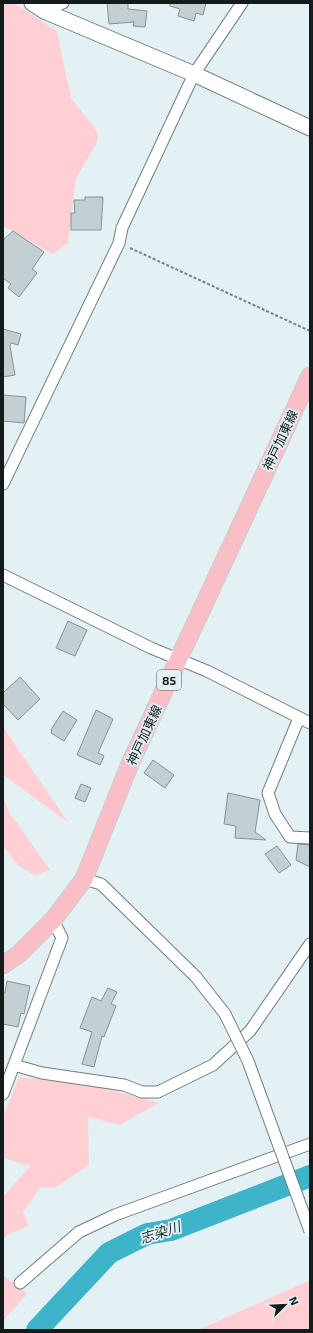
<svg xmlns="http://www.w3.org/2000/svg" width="313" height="1333" viewBox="0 0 313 1333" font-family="'Exo 2','Noto Sans JP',sans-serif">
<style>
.green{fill:#ffcfd4}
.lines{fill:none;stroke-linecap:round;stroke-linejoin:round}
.river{stroke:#3db4c9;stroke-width:22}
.building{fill:#c2d0d3;stroke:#859295}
.street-casing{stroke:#717d80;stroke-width:13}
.secondary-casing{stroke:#717d80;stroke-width:17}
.primary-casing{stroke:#cccdcd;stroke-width:19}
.path{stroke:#788183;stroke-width:2;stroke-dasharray:3 2;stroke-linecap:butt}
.street{stroke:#fff;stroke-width:11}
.secondary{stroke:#fff;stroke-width:15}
.primary{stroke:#fabec7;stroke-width:17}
.street-bridge-casing{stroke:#717d80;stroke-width:13;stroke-linecap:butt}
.street-bridge{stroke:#fff;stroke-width:11}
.labels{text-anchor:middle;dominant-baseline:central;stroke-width:3.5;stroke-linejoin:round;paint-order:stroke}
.shield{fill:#e3f1f4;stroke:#535a5c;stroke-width:1}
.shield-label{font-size:12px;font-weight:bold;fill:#151a1b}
.street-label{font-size:13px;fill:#151a1b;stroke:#e3f1f4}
.water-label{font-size:14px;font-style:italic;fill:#1d3135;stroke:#e3f1f4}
</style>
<rect width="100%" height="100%" fill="#e3f1f4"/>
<path class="green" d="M3,3H14L57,31L71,98L95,128L98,136L96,145L76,178L68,243L53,254L3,226Z
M3,727L68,822L3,775Z
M3,798L10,813L50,870L35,875L19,866L3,846Z
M19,1077L97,1086L159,1103L120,1125L88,1117L89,1165L55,1188L41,1187L23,1212L29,1226L7,1235L3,1240V1197L30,1166L3,1158V1118Z
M3,1275L27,1294L3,1321Z
M306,1282H310V1330H198Z"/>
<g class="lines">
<path class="river" d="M37,1330L109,1253L147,1234L171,1230L310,1176"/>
</g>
<path class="building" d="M107,3H128V9L147,11L145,27L133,26L134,22L109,24Z
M170,3H206L203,15L196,13L194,21L178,16L180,9L170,6Z
M85,197H103L101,230H71V213H75L74,200H85Z
M13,231L44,252L32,269L37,273L19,297L8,288L11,284L3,278V240Z
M3,329L21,334L18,345L11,343L10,346L15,375L3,377Z
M3,395L26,397L24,423L3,421Z
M68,621L87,630L75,656L56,648Z
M20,677L40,699L18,720L3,704V693Z
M96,710L113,719L98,753L104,756L100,765L77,755Z
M63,711L77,720L64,741L51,733L52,731L51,730Z
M153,760L174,775L165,788L144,773Z
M81,784L91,788L85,802L75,798Z
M228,793L260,800L255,832L266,840L235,838L236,826L224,824Z
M298,844L310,845V867L296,860Z
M277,846L291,865L279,873L265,854Z
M7,981L30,986L24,1014L21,1013L18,1027L3,1024V993H5Z
M108,988L117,992L111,1004L116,1006L104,1037L102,1036L94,1067L82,1064L92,1032L80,1028L92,997L101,1001Z"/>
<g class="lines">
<g class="street-casing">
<path id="street" d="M44,11L63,3
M3,484L119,243L122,228L194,74L242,3
M3,575L151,648L207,671L310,723
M299,718L268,793L275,814L290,837L310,838
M84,879L101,884L196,977L225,1014
M14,1065L42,1073L124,1085L142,1092H158L213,1065L250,1031L310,944
M3,1094L62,938L53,920
M20,1283L79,1232L115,1215L310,1144"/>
</g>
<g class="secondary-casing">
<path id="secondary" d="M32,3L44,11L194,74L310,128"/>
</g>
<g class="primary-casing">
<path id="primary" d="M3,965L19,954L53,920L84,879L129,766L310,376"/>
</g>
<path class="path" d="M130,248L310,331"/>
<use href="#street" class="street"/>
<use href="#secondary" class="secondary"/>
<use href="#primary" class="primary"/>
<g class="street-bridge-casing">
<path id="street-bridge" d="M225,1014L248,1061L310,1231"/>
</g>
<use href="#street-bridge" class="street-bridge"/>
</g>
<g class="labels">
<rect class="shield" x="157" y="670" width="24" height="20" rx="3"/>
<g class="shield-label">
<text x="169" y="680">85</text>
</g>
<g class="street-label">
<text transform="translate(280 440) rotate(-65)">神戸加東線</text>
<text transform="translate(144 735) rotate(-65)">神戸加東線</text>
</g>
<g class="water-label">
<text transform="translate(160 1232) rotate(-18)">志染川</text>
</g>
</g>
<rect width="313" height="1333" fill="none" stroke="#151a1b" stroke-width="8"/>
<g transform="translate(285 1305) rotate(66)" stroke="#e3f1f4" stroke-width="3" paint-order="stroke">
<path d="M0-3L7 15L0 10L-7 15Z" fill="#151a1b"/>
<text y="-6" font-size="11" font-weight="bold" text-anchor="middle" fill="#151a1b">N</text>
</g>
</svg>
